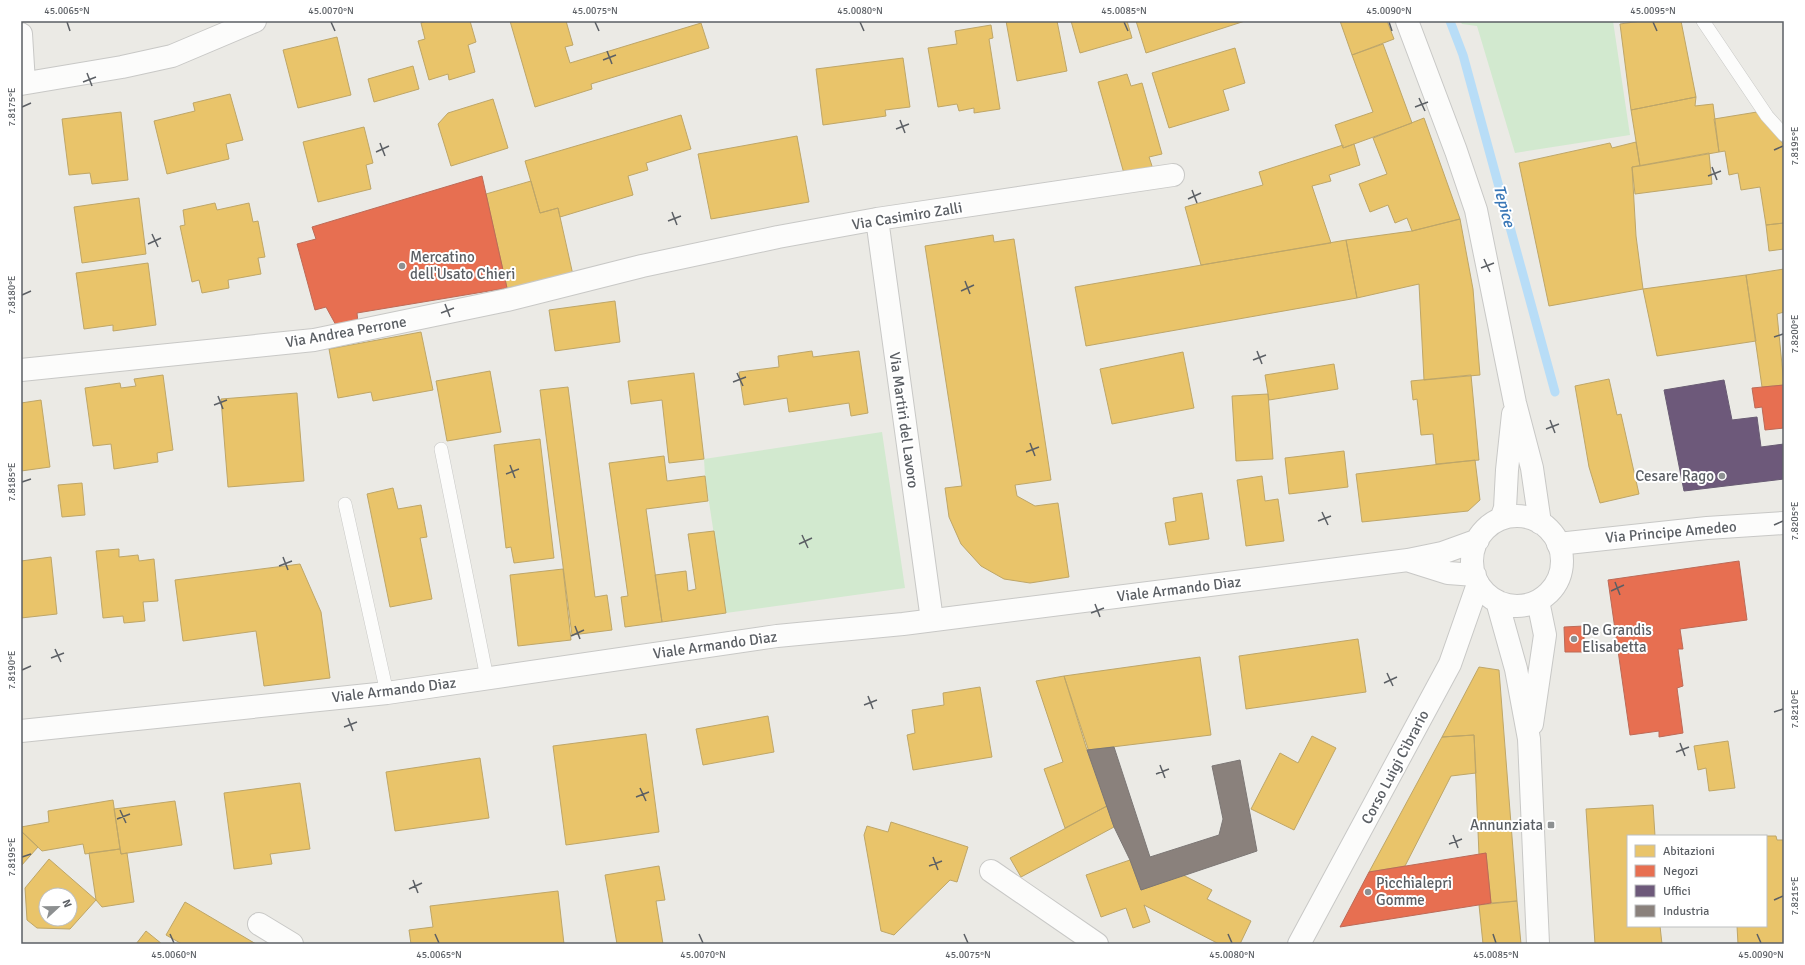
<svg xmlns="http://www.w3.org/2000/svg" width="1805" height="965" viewBox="0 0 1805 965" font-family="Signika,sans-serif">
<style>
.green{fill:#d2e9cf}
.homes{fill:#e9c46a;stroke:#bea668;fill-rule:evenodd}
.shops{fill:#e76f51;stroke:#bd6a57}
.offices{fill:#6d597a;stroke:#685b73}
.industry{fill:#8a817c;stroke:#7c7775}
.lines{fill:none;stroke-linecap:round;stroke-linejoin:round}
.stream{stroke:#b8ddf7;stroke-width:9}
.service-casing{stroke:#c8c8c6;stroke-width:14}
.minor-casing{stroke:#c8c8c6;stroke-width:24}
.tertiary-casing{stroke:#c8c8c6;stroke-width:24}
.service{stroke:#fcfcfb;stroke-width:13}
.minor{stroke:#fcfcfb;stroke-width:22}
.tertiary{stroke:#fcfcfb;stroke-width:22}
.ticks{fill:none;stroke:#5b5f64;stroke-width:1.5}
.poi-dot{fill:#8d9091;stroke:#fff;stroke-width:1.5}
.labels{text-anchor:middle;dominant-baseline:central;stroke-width:4;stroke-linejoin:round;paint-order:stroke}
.street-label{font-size:15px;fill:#5b5f64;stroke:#fff}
.poi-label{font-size:15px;fill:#5b5f64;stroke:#fff;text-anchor:start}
.water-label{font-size:16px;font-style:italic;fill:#3977b7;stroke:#fff}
.neatline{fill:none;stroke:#5b5f64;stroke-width:1.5}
.ticks-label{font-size:10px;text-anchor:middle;fill:#5b5f64}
</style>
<rect width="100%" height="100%" fill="#ebeae5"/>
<path class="green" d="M1460,21H1613L1630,135L1515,153L1477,26L1462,24Z
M882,432L905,588L726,613L705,476L704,459Z"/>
<path class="homes" d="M426,21H470L476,42L468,45L475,72L449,80L448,74L429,80L418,41L425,39L421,23Z
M510,21H566L573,45L565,47L570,63L701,23L709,48L591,84L592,89L535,107Z
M1006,21H1057L1067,71L1017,81Z
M1071,21H1127L1132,38L1080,53Z
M1136,21H1245L1146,53Z
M1340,21H1387L1394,39L1352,55Z
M1641,21H1681L1696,97L1631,110L1620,24Z
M991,25L993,38L989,39L1000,109L974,113V108L959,111L957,104L938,107L928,48L957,44L955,31Z
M337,37L351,95L298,108L283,50Z
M1383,44L1412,123L1343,148L1335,125L1373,112L1352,55Z
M1235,48L1245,83L1223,90L1229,110L1169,128L1152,73Z
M903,58L910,107L885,110L886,116L823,125L816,69Z
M413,66L419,89L374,102L368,79Z
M1127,74L1131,86L1142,83L1162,154L1149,157L1153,169L1125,177L1098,82Z
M230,94L243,140L226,144L229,159L167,174L154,121L195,111L193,103Z
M1696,97L1695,106L1713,104L1719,152L1640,166L1631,110Z
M493,99L508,148L451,166L438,124L448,113Z
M121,112L128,180L92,184L90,173L69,175L62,119Z
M1757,112L1784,145V223L1766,225L1760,187L1741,190L1738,173L1729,175L1725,151L1719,152L1714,119Z
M681,115L691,149L646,163L648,170L628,176L633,195L560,217L558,208L540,213L525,161Z
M1424,118L1460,219L1412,231L1407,218L1395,223L1388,205L1370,212L1359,184L1387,174L1373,138Z
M364,127L373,163L366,165L371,189L318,202L303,142Z
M797,136L809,202L711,219L698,154Z
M1636,142L1640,166L1632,167L1636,236L1643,289L1549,306L1519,163L1610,143L1612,148Z
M1354,144L1360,165L1329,175L1331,181L1312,186L1331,243L1201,265L1185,207L1263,185L1259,172L1343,145V148Z
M1709,153L1712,184L1635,194L1632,167Z
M531,181L540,213L558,208L573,275L507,288L486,194Z
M139,198L146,254L82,263L74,207Z
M215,203L217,210L249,203L253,222L258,221L265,257L258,258L261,274L228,280L229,288L202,293L199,280L192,282L180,226L185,225L183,210Z
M1460,219L1473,289L1480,375L1424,380L1419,284L1357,298L1346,240L1412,231Z
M1784,223V249L1769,251L1766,225Z
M993,235L994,242L1014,239L1051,480L1015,485L1017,496L1035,506L1058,503L1069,577L1030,583L1004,579L981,566L961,544L949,517L945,488L962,486L925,246Z
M1346,240L1357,298L1086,346L1075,287Z
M148,263L156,325L113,331V325L84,329L76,273Z
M1784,269V312L1777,314L1784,385L1762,387L1746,275Z
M1746,275L1756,341L1657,356L1643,289Z
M615,301L620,342L555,351L549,310Z
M421,332L433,390L373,401L371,392L338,398L329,349Z
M812,351L813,357L859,351L868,413L851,416L849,403L789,412L787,398L744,405L739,372L779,367L778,356Z
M1183,352L1194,408L1112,424L1100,369Z
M1334,364L1338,389L1269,400L1265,375Z
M490,371L501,432L447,441L436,381Z
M694,373L704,459L669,463L662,400L631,404L628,381Z
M163,375L173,450L157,453L158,462L114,469L111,444L93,446L85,388L120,383L121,388L136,386L134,379Z
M1471,375L1479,460L1436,464L1433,434L1421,435L1417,399L1413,400L1411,381Z
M1609,379L1617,415L1621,414L1639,494L1600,503L1589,467L1575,386Z
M568,387L595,597L607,595L612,630L572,635L540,390Z
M297,393L304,481L228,487L221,399Z
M1268,394L1273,459L1236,461L1232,396Z
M41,400L50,467L21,471V403Z
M540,439L554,558L514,563L511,547L506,548L494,445Z
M1344,451L1348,487L1289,494L1285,458Z
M664,456L667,481L705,476L708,501L646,509L662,622L625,627L621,597L628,596L609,463Z
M1475,460L1480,500L1468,511L1362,522L1356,474Z
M1262,476L1265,501L1278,499L1284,541L1246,546L1237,480Z
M82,483L85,515L62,517L58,485Z
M393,488L398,509L421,505L427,537L420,538L432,599L390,607L367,494Z
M1202,493L1209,539L1169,545L1165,523L1176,521L1173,498Z
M714,531L726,613L662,622L655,575L686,571L688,591L696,589L688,534Z
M119,549V557L138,555L139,561L154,559L158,601L143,602L145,621L124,623L123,616L103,618L96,551Z
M51,557L57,614L21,618V561Z
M300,564L321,612L330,678L264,686L256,631L183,641L175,580Z
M563,569L571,640L518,646L510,575Z
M1358,639L1366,692L1246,709L1239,656Z
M1200,657L1211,735L1087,750L1064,676Z
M1479,667L1499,670L1517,901L1491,903L1486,853L1479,855L1474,735L1442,737Z
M1064,676L1107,806L1065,828L1044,769L1063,762L1036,681Z
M980,687L992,757L913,770L907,735L915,733L912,710L944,705L943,693Z
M768,716L774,752L703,765L696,729Z
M646,734L659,832L566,845L553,746Z
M1474,735L1476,773L1451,776L1405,866L1369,872L1442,737Z
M1312,736L1336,748L1294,830L1251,809L1280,753L1298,763Z
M1728,741L1735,788L1709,791L1706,768L1698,770L1694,746Z
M480,758L489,818L395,831L386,772Z
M300,783L310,849L270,854L272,864L234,869L224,793Z
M113,800L120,849L85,854L83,844L42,851L21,831V827L49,822L48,811Z
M175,801L182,845L121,854L114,809Z
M1653,805L1655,836H1628V926H1660L1662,944H1595L1586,809Z
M1107,806L1114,827L1021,877L1010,858Z
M891,822L968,847L957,882L950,880L894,935L881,931L864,835L867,826L888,832Z
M21,831L38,847L21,866Z
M1766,836H1776L1777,840H1784V944H1738L1737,926H1766Z
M120,849L121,854L127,853L134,902L102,907L96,900L89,853Z
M49,859L96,900L70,929L37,928L27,920L25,888ZM46,895H70V919H46Z
M1130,860L1141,890L1183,875L1212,890L1207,899L1251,921L1240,944H1219L1144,905L1150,922L1133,928L1126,908L1101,917L1086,875Z
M659,866L665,900L656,901L663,944H617L605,875Z
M558,891L564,944H411L409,930L433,927L430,906Z
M1517,901L1521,944H1483L1479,905Z
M185,902L256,944H182L166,935Z
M146,931L162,944H136Z"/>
<path class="shops" d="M482,176L507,288L357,313L358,323L337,327L326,307L315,310L297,244L316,239L312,227Z
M1784,385V428L1765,430L1762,407L1755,408L1752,388Z
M1739,561L1747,620L1680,629L1683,649H1678L1683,686L1677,688L1683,733L1659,737V731L1630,735L1608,580Z
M1584,626V652H1565L1564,627Z
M1486,853L1491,903L1340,927L1369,872Z"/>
<path class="offices" d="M1724,380L1732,420L1757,417L1761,447L1784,444V479L1684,491L1664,390Z"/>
<path class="industry" d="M1114,747L1150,857L1219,835L1223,819L1212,766L1240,760L1257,851L1141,890L1130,860L1114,827L1087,750Z"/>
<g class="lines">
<path class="stream" d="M1450,21L1463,55L1555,392"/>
<g class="service-casing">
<path id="service" d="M1703,21L1767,116L1784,135
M441,449L487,678
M345,504L387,693"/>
</g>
<g class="minor-casing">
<path id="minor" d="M21,34L24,83
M21,84L122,67L172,56L255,21
M877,219L932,620
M21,370L314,340L507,300L642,266L778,237L877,219L1173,175
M1558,544L1707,528L1784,523
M991,871L1097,944
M259,924L292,944
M1299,944L1450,664L1478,584"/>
</g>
<g class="tertiary-casing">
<path id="tertiary" d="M1407,21L1456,151L1476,210L1515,403L1532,468L1540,523
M1472 561a45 45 0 1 1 90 0a45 45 0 1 1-90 0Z
M1501,519L1505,508L1507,470L1513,414
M1410,561L1448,573L1475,575
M1497,601L1516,669L1529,739L1538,944
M1532,724L1545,635L1538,601
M21,731L387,693L777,636L903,624L1408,560L1442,553L1478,540"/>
</g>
<use href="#service" class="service"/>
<use href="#minor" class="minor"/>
<use href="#tertiary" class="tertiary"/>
</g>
<path class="ticks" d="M67,22L70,31M331,22L335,31M595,22L599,31M860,22L864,31M1124,22L1128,31M1389,22L1392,31M1653,22L1657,31M607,51L612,64M603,60L616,55M87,73L92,86M83,82L96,77M1419,98L1425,111M22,107L31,103M1415,107L1428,102M900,120L905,133M896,129L909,124M380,143L385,156M1774,150L1783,146M376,152L389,146M1712,167L1717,180M1708,176L1721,171M1192,190L1197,203M1188,199L1201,193M672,212L677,225M668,221L681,216M152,234L158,247M148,244L161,238M1484,259L1490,272M1481,268L1494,263M965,281L970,294M961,291L974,285M22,295L31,291M445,304L450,317M441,313L454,308M1774,337L1783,334M1257,351L1262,364M1253,360L1266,355M737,373L743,386M733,382L746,377M218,396L223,409M214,405L227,400M1550,420L1555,433M1546,429L1559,424M1030,443L1035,456M1026,452L1039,447M510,465L515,478M506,474L519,469M22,482L31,479M1322,512L1328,525M1318,521L1331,516M1774,525L1783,521M802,535L808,548M799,544L812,538M283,557L288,570M279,566L292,561M1615,582L1620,595M1611,591L1624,585M1095,604L1100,617M1091,613L1104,608M575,626L580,639M571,636L584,630M55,649L61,662M51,658L64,653M22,670L31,666M1387,673L1393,686M1384,683L1397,677M868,696L873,709M864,705L877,700M1774,712L1783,709M348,718L353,731M344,727L357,722M1680,743L1685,756M1676,752L1689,747M1160,765L1165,778M1156,774L1169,769M640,788L646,801M636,797L649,792M120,810L126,823M117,819L130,814M1453,835L1458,848M1449,844L1462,839M22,857L31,854M933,857L938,870M929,866L942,861M413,880L418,893M409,889L422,883M1774,900L1783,896M170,934L174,943M435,934L439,943M699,934L703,943M964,934L968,943M1228,934L1232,943M1493,934L1496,943M1757,934L1761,943"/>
<g class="poi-dot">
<circle cx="402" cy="266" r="4"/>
<circle cx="1722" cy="476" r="4"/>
<circle cx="1574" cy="639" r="4"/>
<rect x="1547" y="821" width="8" height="8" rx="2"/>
<circle cx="1368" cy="892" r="4"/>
</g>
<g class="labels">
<g class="street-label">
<text transform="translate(907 216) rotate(-9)">Via Casimiro Zalli</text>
<text transform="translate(346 332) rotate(-10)">Via Andrea Perrone</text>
<text transform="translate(904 420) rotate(82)">Via Martiri del Lavoro</text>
<text transform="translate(1671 532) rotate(-5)">Via Principe Amedeo</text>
<text transform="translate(1179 589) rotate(-7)">Viale Armando Diaz</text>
<text transform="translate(715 645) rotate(-8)">Viale Armando Diaz</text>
<text transform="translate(394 690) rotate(-7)">Viale Armando Diaz</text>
<text transform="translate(1395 767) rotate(-62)">Corso Luigi Cibrario</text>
</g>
<g class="poi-label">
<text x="410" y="257">Mercatino<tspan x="410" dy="17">dell'Usato Chieri</tspan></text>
<text x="1714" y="476" text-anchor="end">Cesare Rago</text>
<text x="1582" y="630">De Grandis<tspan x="1582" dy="17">Elisabetta</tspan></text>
<text x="1543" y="825" text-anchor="end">Annunziata</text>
<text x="1376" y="883">Picchialepri<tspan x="1376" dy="17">Gomme</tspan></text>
</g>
<g class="water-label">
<text transform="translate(1504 206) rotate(75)">Tepice</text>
</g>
</g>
<rect width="1805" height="965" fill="none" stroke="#ffffff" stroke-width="44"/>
<rect x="1627" y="835" width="140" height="92" fill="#ffffff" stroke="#bdbfc1"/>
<rect x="1635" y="845" width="20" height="12" fill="#e9c46a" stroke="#bdbfc1"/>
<text x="1663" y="855" font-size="12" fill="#5b5f64">Abitazioni</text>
<rect x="1635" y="865" width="20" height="12" fill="#e76f51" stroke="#bdbfc1"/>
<text x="1663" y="875" font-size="12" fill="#5b5f64">Negozi</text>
<rect x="1635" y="885" width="20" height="12" fill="#6d597a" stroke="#bdbfc1"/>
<text x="1663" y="895" font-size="12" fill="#5b5f64">Uffici</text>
<rect x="1635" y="905" width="20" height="12" fill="#8a817c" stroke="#bdbfc1"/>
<text x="1663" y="915" font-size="12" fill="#5b5f64">Industria</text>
<g transform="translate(58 907) rotate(68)"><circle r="19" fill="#ffffff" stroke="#bdbfc1"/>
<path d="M0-3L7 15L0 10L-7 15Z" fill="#8d9091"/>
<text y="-6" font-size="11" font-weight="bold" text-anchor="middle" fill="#5b5f64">N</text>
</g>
<rect x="22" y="22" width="1761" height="921" class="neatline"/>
<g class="ticks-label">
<text x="67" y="14">45.0065°N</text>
<text x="331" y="14">45.0070°N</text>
<text x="595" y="14">45.0075°N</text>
<text x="860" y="14">45.0080°N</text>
<text x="1124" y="14">45.0085°N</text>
<text x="1389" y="14">45.0090°N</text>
<text x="1653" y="14">45.0095°N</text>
<text transform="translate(11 107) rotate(-90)" y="4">7.8175°E</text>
<text transform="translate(1794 146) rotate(-90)" y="4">7.8195°E</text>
<text transform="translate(11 295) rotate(-90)" y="4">7.8180°E</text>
<text transform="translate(1794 334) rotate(-90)" y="4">7.8200°E</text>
<text transform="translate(11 482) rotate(-90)" y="4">7.8185°E</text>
<text transform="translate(1794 521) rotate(-90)" y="4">7.8205°E</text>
<text transform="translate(11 670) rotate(-90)" y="4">7.8190°E</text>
<text transform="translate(1794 709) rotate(-90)" y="4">7.8210°E</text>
<text transform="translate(11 857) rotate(-90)" y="4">7.8195°E</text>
<text transform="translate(1794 896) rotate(-90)" y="4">7.8215°E</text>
<text x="174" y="958">45.0060°N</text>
<text x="439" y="958">45.0065°N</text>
<text x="703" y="958">45.0070°N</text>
<text x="968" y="958">45.0075°N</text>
<text x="1232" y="958">45.0080°N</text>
<text x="1496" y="958">45.0085°N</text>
<text x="1761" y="958">45.0090°N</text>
</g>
</svg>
